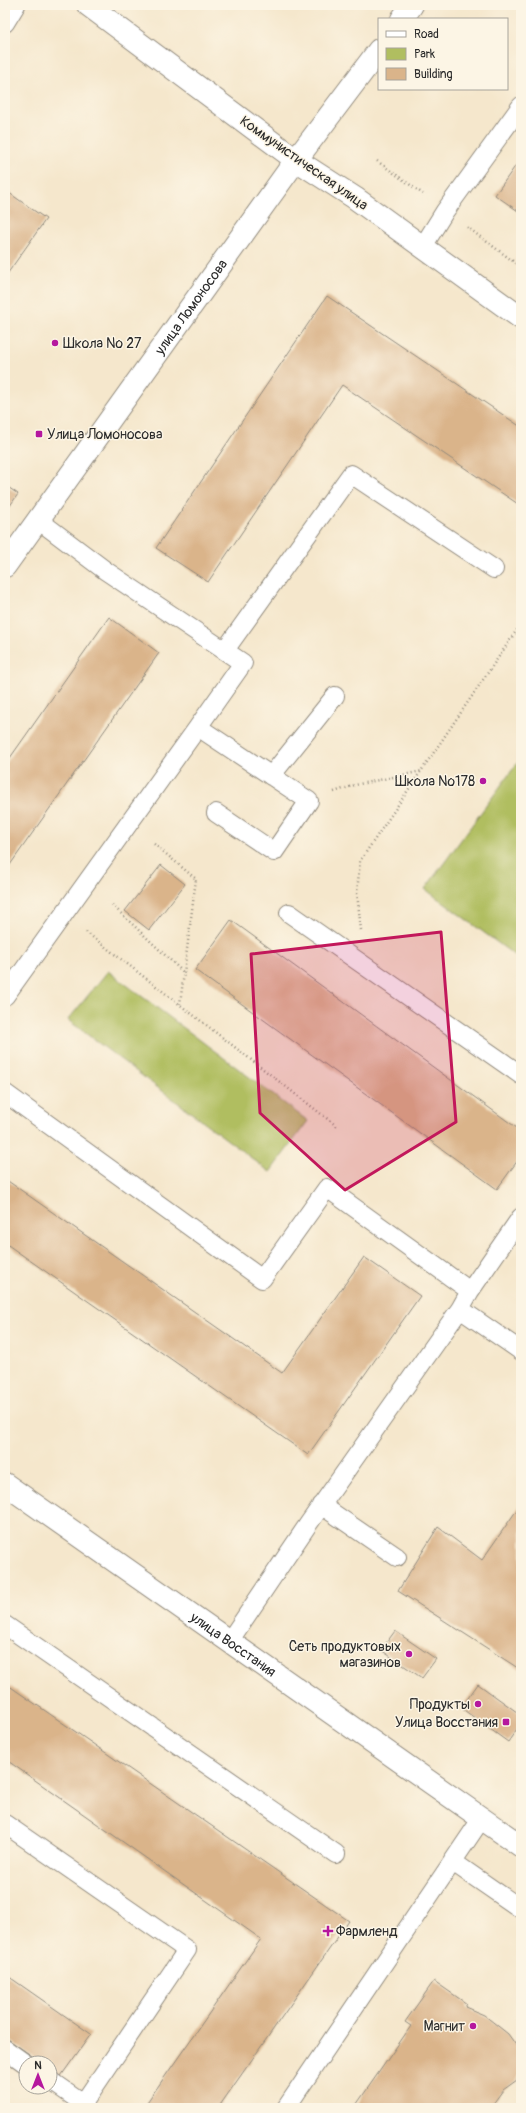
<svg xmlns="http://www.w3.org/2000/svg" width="526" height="2113" viewBox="0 0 526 2113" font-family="Pangolin,sans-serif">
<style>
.green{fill:#b0be60;stroke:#6e7446}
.building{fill:#dab48a}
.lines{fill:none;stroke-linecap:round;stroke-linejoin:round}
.service-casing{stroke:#90897c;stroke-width:20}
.minor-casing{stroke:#90897c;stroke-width:24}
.tertiary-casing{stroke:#90897c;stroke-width:24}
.path{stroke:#90897c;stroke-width:2.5;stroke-dasharray:1 3;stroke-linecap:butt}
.service{stroke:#fff;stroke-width:18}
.minor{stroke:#fff;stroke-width:22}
.tertiary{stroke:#fff;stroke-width:22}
.marked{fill:#c2185b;fill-opacity:0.2;stroke:#c2185b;stroke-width:3;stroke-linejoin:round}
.poi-dot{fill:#b5179e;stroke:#fcf5e5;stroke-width:1.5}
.labels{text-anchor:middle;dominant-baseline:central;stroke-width:3;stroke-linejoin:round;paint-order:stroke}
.street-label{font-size:14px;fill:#2b2b2b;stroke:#fcf5e5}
.poi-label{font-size:14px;fill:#2b2b2b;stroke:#fcf5e5;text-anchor:end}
</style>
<rect width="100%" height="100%" fill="#fcf5e5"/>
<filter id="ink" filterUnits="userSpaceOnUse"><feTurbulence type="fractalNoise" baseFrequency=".025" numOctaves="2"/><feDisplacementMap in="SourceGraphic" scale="8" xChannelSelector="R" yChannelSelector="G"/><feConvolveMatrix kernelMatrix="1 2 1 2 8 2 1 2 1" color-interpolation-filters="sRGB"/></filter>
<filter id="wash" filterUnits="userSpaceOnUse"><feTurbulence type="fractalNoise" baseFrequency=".012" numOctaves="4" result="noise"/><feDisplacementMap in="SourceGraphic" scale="16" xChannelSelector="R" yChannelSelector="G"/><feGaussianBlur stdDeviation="0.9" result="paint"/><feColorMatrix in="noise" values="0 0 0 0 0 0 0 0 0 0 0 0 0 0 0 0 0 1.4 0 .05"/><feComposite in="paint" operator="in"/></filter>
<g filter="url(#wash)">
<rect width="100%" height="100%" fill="#f5e7cc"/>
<path class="green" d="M521,758V960L425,889Z
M108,971L308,1121L270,1172L68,1020Z"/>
<g id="blocks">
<path class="building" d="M521,158V213L495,195Z
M5,190L46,219L5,277Z
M327,296L521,427V506L342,385L208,582L156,548Z
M5,485L18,494L5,513Z
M109,617L159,653L5,872V765Z
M161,865L185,884L149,930L125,911Z
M231,920L521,1131V1156L497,1189L195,970Z
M5,1179L282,1373L364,1257L420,1296L308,1455L5,1243Z
M521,1504V1670L398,1591L438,1527L482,1560Z
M395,1631L436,1659L422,1678L381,1650Z
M5,1683L349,1921L218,2108H143L261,1939L5,1759Z
M478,1684L521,1715V1723L508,1742L461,1708Z
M5,1974L91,2034L61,2076L50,2068V2063H42L5,2037Z
M434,1981L467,2004L465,2007L484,2015L508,2034L518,2048L521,2057V2070L517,2080L503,2090L490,2108H354L411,2026L405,2022Z"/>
</g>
</g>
<g filter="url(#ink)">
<use href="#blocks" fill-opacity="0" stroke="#90897c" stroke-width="1"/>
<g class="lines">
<g class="service-casing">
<path id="service" d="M5,23L16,5
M422,248L445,211L521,106
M37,519L106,571L243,663L198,727L309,801L274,852L216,813
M225,650L351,474L494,569
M271,776L335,696
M289,913L521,1075
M5,996L198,727
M5,1093L262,1279L327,1188L470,1291
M460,1309L521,1351
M321,1505L397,1557
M5,1625L336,1854
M230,1640L309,1523L460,1309L470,1291L521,1217
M5,1824L187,1950L80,2108
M453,1862L521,1909
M5,2049L26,2064
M50,2080L83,2103
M286,2108L482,1818"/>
</g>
<g class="minor-casing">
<path id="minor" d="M402,19L412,5
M379,50L296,160L355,198L521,318"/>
</g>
<g class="tertiary-casing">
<g id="tertiary">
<path id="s1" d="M5,566L296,160L88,5"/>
<path id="s2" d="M5,1484L521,1846"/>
</g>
</g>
<path class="path" d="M377,161L423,194
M467,227L521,267
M334,792L355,785L422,771
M154,844L196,879L180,1004
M112,905L184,973
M361,930L357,893L360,861L521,624
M86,932L338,1127"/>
<use href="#service" class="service"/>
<use href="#minor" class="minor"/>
<use href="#tertiary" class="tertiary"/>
</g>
</g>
<path class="marked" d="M441,932L456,1122L345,1190L260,1113L251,954Z"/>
<g class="poi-dot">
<circle cx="55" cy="343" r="4"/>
<rect x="35" y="430" width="8" height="8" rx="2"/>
<circle cx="483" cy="781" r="4"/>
<circle cx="409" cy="1654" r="4"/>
<circle cx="478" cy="1704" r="4"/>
<rect x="502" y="1718" width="8" height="8" rx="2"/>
<path d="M326 1925h4v4h4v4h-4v4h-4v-4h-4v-4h4z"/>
<circle cx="473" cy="2026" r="4"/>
</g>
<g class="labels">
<g class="street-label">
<text transform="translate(304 163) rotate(35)">Коммунистическая улица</text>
<text stroke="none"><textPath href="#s1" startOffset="319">улица Ломоносова</textPath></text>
<text stroke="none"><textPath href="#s2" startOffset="279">улица Восстания</textPath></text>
</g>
<g class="poi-label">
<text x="63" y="343" text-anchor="start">Школа № 27</text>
<text x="47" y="434" text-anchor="start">Улица Ломоносова</text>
<text x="475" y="781">Школа №178</text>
<text x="401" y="1646">Сеть продуктовых<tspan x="401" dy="16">магазинов</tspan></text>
<text x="470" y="1704">Продукты</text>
<text x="498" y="1722">Улица Восстания</text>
<text x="336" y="1931" text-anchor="start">Фармленд</text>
<text x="465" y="2026">Магнит</text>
</g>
</g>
<rect width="526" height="2113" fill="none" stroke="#fcf5e5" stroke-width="20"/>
<rect x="378" y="18" width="130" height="72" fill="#fcf5e5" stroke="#a8a49b"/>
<rect x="386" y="31" width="20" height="6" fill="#ffffff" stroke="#a8a49b"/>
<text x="414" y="38" font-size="12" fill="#2b2b2b">Road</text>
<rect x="386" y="48" width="20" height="12" fill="#b0be60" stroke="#a8a49b"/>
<text x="414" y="58" font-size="12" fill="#2b2b2b">Park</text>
<rect x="386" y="68" width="20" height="12" fill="#dab48a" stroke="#a8a49b"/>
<text x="414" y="78" font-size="12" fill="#2b2b2b">Building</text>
<g transform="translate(38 2075)"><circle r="19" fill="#fcf5e5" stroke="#a8a49b"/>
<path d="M0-3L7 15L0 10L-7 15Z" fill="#b5179e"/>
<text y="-6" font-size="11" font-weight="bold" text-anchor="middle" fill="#2b2b2b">N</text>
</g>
</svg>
